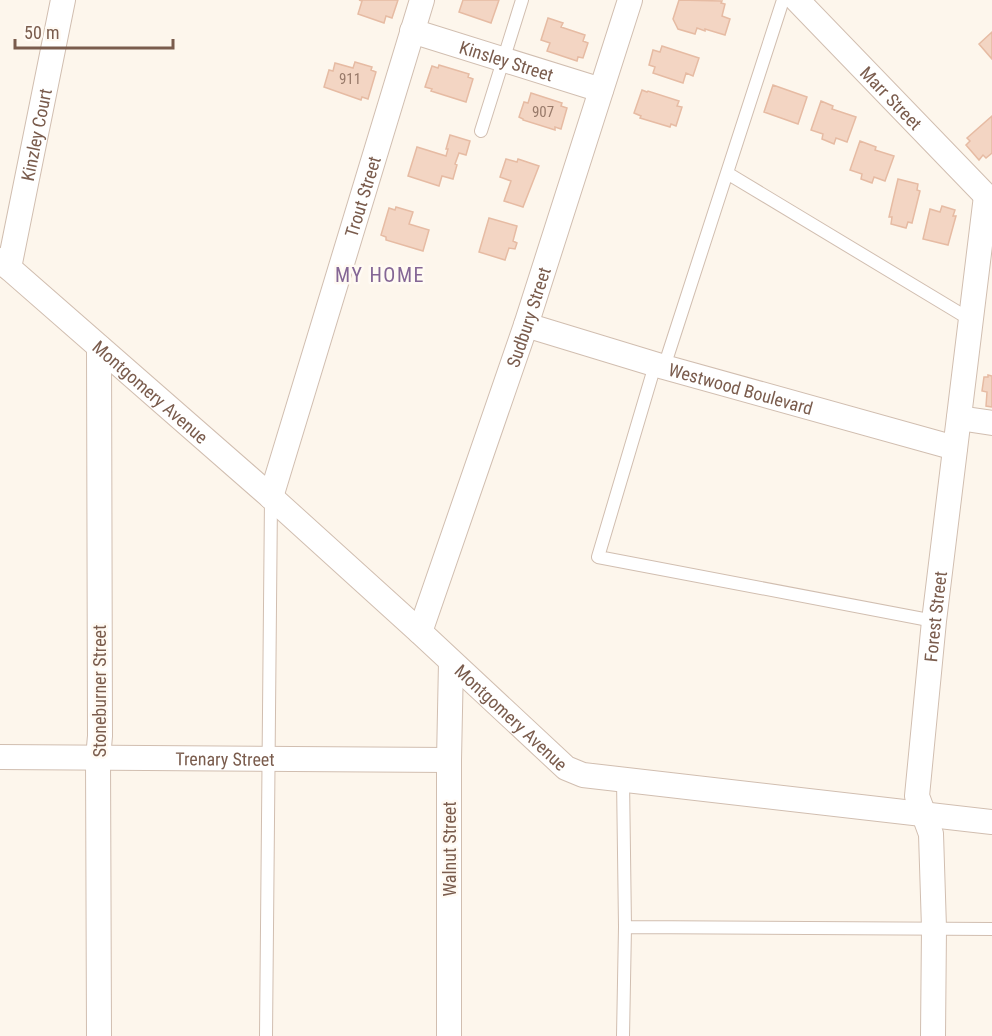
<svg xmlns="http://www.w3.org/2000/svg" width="992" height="1036" viewBox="0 0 992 1036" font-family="'Roboto Condensed',sans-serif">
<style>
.building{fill:#f3d5c3;stroke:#e6bba3;stroke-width:1.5}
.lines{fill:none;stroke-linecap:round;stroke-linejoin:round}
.service-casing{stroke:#d1beb0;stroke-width:14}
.minor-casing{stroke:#d1beb0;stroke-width:26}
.service{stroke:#fff;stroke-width:12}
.minor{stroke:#fff;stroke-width:24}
.labels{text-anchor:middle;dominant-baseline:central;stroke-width:5;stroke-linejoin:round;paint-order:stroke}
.number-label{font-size:15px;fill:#987a6a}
.street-label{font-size:18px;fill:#7a5c4d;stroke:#fffaf3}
.neighbourhood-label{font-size:20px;letter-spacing:1.5px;fill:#846695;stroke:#fffaf3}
</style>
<rect width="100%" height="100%" fill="#fdf6ec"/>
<path class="building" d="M359,0H398L392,18L386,16L384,23L358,14L362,1Z
M463,0H499L491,23L459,12Z
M679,0L722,1L721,3L725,4L722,16L730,19L725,35L705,29V31L697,28L695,34L678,29L673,19Z
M548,18L563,23L561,27L585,35L583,41L588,43L583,58L578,57L577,61L547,51L550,43L541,40Z
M992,32V59L979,44Z
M662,46L699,58L693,76L686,73L683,83L653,73L655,67L649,65L653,50L660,52Z
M355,62L372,67L371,70L376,72L368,99L362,97L361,100L324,87L329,70L333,71L335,63L353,68Z
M439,65L469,74L468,77L473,79L466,102L431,91L432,89L425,87L432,66L438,68Z
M773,85L807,97L798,124L764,112Z
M642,90L647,92L648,91L679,101L677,106L682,107L676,126L671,124L670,127L640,118L641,116L634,113Z
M531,93L562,103L561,106L567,108L561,129L555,127V130L523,120V119L519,117L524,102L528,103Z
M821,101L833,106L832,109L856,117L847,142L836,138L834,144L822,139L823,134L811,130Z
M992,116V153L986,158L983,155L979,160L966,145L970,141L967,138Z
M450,135L470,141L466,155L459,153L455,164L457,165L453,179L442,176L439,186L408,176L417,147L446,156L448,149H446Z
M860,141L876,147L875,150L894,156L885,181L874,177L872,183L861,179L862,174L850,170Z
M506,159L517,162L518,159L539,166L523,207L504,201L511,181L500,177Z
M898,179L918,184L917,190L920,191L912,223L908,222L906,228L891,224L892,217H889Z
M942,206L955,210L953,216H956L948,245L923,239L930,209L940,212Z
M396,207L413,212L409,224L429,230L423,251L386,240V237L381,235L389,208L395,210Z
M489,218L517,226L513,241L517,243L515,249L509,248L505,260L479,252Z
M988,375L992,376V407L986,406L987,392L982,391L984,377H988Z"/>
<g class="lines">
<g class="service-casing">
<path id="service" d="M481,131L522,0
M727,173L971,320
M655,365L598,557L934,621
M664,367L783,0
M625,927L992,929
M266,1036L271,498
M623,1036L625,927L623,779"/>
</g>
<g class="minor-casing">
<g id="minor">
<path id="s1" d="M797,0L992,202"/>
<path id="s2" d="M412,31L601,90"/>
<path id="s3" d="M0,260L271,497L420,632L566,768L583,775L992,822"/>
<path id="s4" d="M9,268L63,0"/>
<path id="s5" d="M526,325L664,367L955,448"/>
<path d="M99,347L100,736L98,758L99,1036"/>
<path d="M959,418L992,423"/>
<path id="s6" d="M271,497L422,0"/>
<path id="s7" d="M420,632L526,325L630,0"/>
<path id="s8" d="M0,757L449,760"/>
<path d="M449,1036V760L451,662"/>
<path id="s9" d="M933,1036L934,928L931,834L917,796L934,621L986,196"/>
</g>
</g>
<use href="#service" class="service"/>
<use href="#minor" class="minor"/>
</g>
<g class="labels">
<g class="number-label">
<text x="350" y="79">911</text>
<text x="543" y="112">907</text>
</g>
<g class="street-label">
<text stroke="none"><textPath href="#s2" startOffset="99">Kinsley Street</textPath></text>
<text stroke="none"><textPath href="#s1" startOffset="136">Marr Street</textPath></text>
<text stroke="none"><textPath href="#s4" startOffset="136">Kinzley Court</textPath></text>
<text stroke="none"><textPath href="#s6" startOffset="314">Trout Street</textPath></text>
<text stroke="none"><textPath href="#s7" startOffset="333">Sudbury Street</textPath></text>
<text stroke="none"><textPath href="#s5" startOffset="224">Westwood Boulevard</textPath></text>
<text stroke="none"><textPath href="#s3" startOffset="200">Montgomery Avenue</textPath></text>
<text stroke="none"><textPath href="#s9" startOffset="423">Forest Street</textPath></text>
<text transform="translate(99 691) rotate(-90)">Stoneburner Street</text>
<text stroke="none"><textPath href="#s3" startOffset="686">Montgomery Avenue</textPath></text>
<text stroke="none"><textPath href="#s8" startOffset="225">Trenary Street</textPath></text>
<text transform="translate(449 849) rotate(-90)">Walnut Street</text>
</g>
<g class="neighbourhood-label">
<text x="380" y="275">MY HOME</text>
</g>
</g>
<path d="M15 39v9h158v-9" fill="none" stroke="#7a5c4d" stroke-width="3"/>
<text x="24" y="39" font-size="18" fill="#7a5c4d" stroke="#fffaf3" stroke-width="4.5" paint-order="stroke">50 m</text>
</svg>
